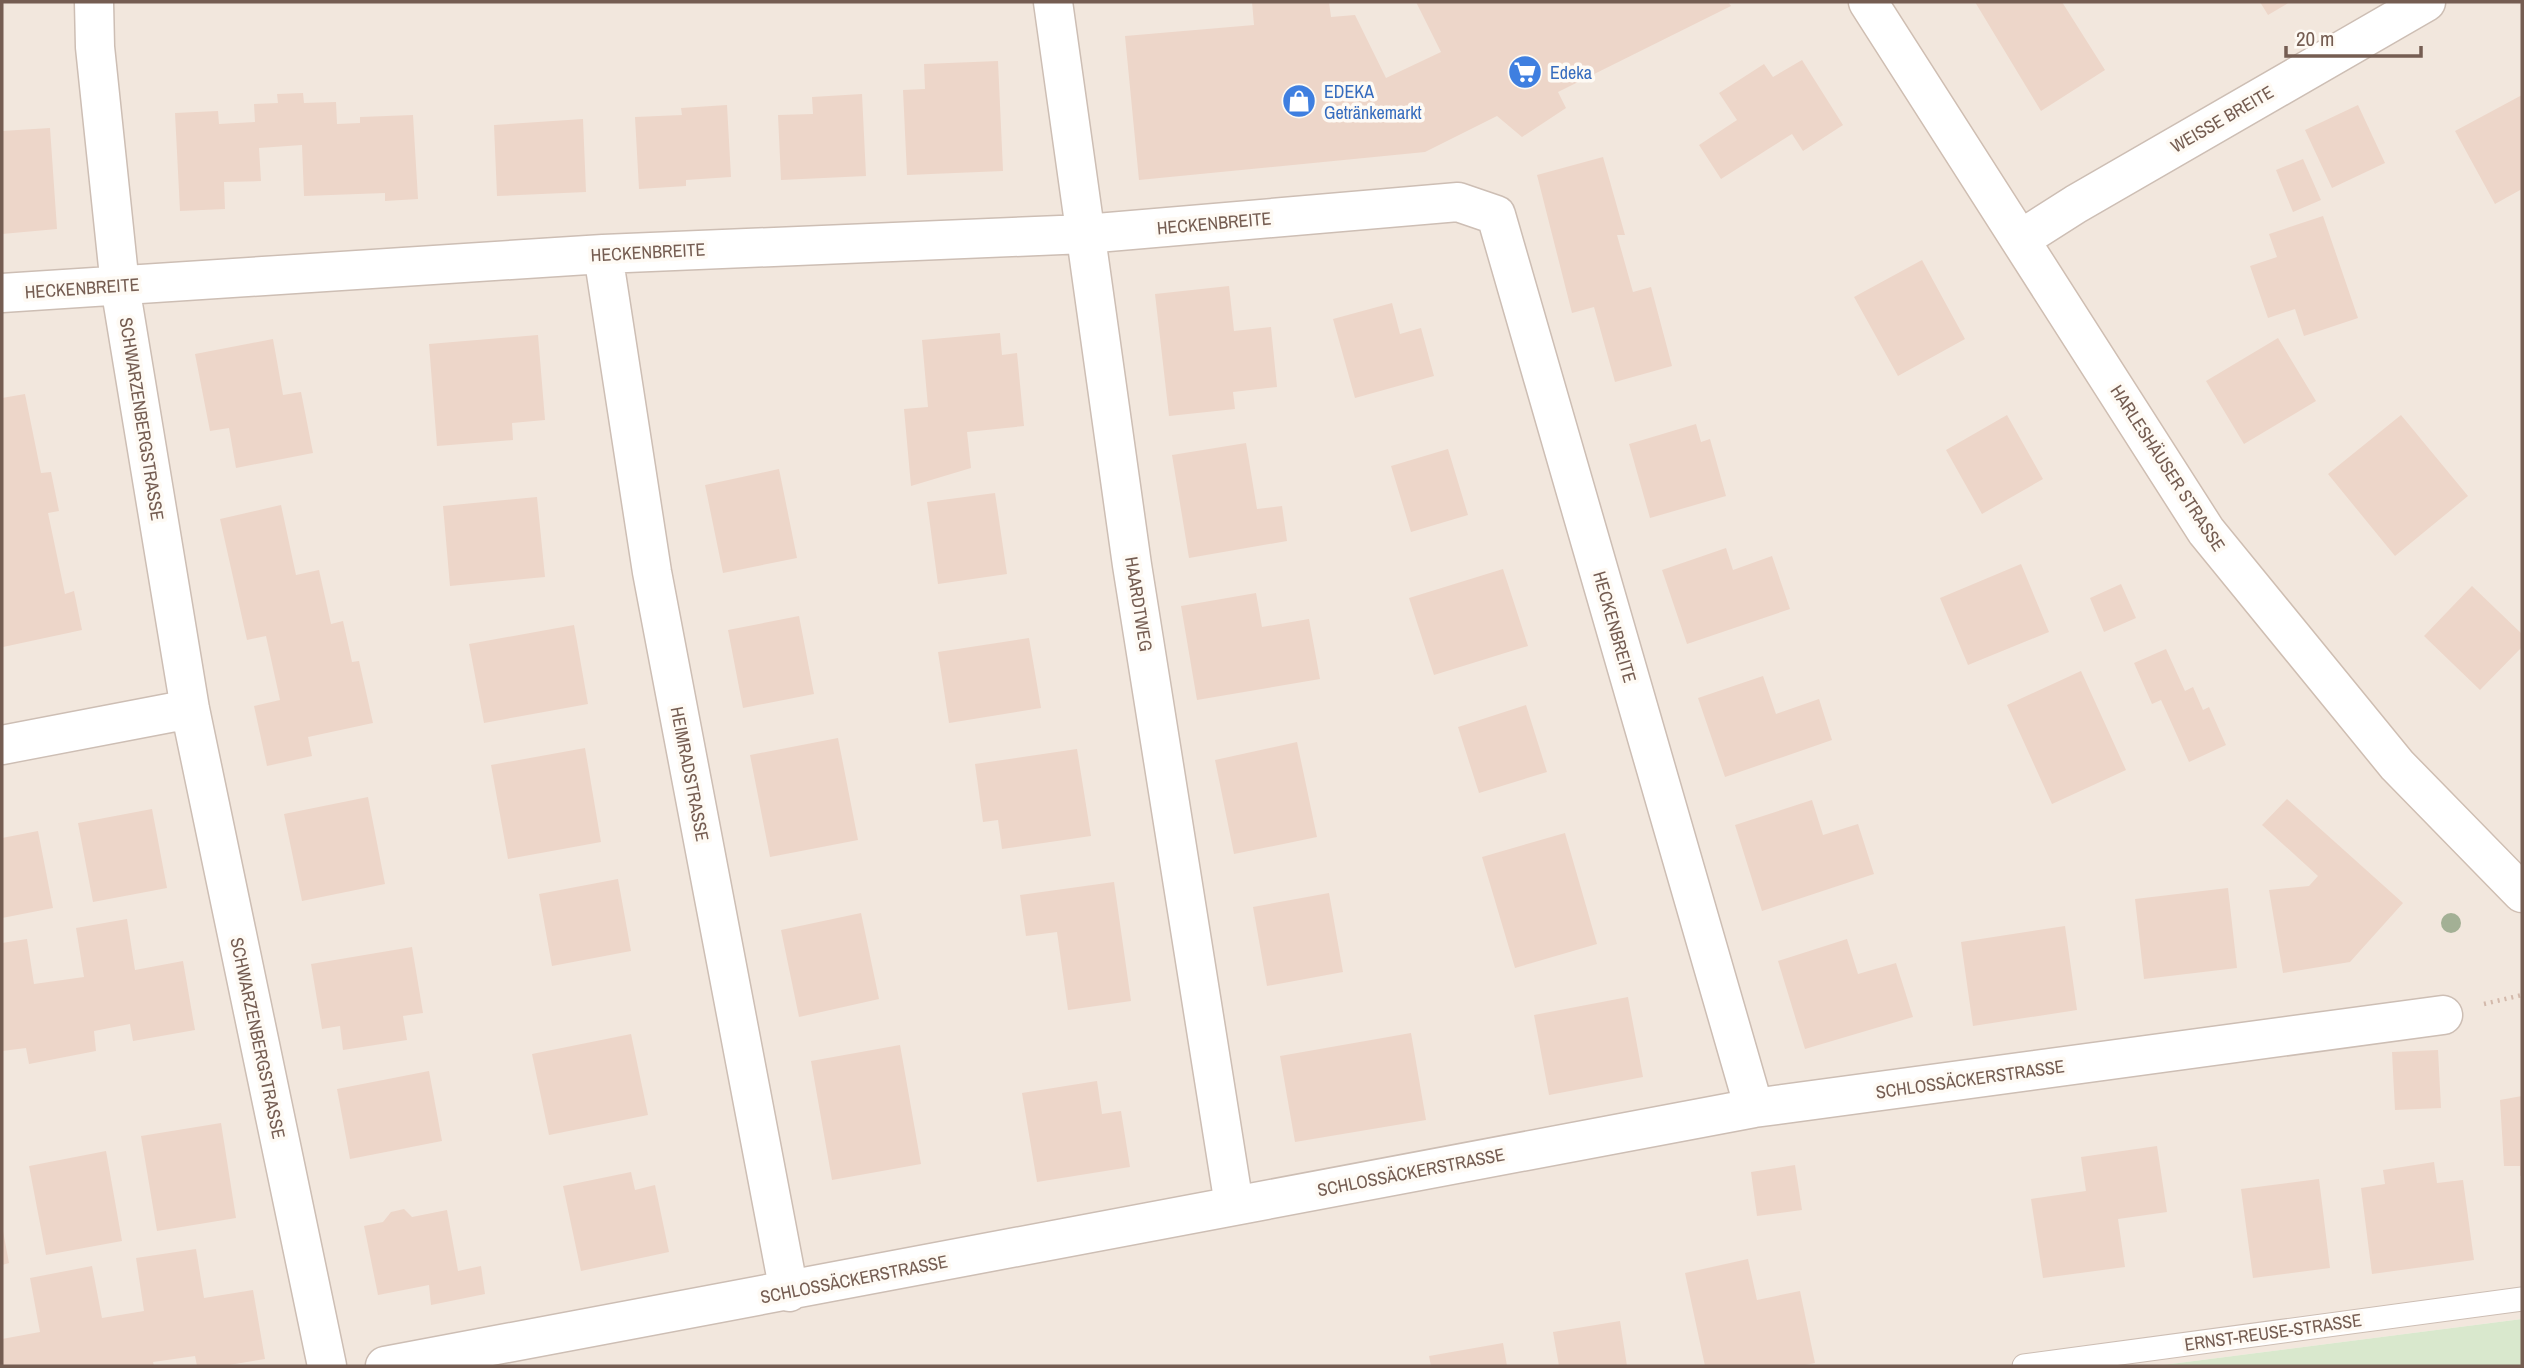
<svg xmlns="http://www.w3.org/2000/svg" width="2524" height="1368" viewBox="0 0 2524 1368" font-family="'Archivo Narrow',sans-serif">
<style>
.residential{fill:#f2e7dd}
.green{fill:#d9e8cd}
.building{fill:#edd6c9}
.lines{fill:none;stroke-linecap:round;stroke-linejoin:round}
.lane-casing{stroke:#cdbeb4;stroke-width:25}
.street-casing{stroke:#cdbeb4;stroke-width:41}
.secondary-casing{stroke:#cfbeb2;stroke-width:41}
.path{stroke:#d3b9ab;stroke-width:4.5;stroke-dasharray:2 5;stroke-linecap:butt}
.lane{stroke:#fff;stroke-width:23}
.street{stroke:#fff;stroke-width:38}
.secondary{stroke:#fff;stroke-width:38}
.tree{fill:#a3b095}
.labels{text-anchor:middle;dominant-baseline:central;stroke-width:7;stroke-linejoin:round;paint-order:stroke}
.shop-label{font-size:18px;fill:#366cbe;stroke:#fefaf4;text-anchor:start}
.street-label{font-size:18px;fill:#755d52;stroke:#fefaf4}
</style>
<rect width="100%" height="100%" fill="#fbf5ee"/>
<path class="residential" d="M2,2H2522V1319L2155,1366H2Z"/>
<path class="green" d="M2522,1319V1366H2155Z"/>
<path class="building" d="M1252,2H1329L1331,17L1355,15L1386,78L1441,52L1416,2H1728L1731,6L1558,92L1566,108L1522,137L1497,116L1425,152L1139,180L1125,36L1254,25Z
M1975,2H2062L2105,70L2041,111Z
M2260,2H2290L2268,15Z
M1802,60L1843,125L1803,151L1792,134L1721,179L1699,145L1737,120L1719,93L1764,64L1773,77Z
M998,61L1003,171L907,175L903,90L925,89L924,64Z
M303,93L304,103L336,102L337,124L360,123V117L413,115L418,199L385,201V193L304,196L302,145L259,148L261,181L224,182L225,209L180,211L175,113L218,111L219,124L255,122L254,104L278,103L277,94Z
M862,94L866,176L781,180L778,115L813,114L812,97Z
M2522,95V189L2495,204L2455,131Z
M727,105L731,177L686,180V186L639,189L635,117L682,115L681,108Z
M2358,105L2385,163L2332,188L2305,130Z
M583,119L586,192L497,196L494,125Z
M50,128L57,229L2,234V131Z
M1603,157L1625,235H1617L1633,292L1651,287L1672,366L1615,382L1594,307L1572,313L1537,175Z
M2303,159L2321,200L2293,212L2276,170Z
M2323,216L2358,318L2304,336L2295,309L2268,318L2250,266L2277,257L2269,234Z
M1922,260L1965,339L1898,376L1854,297Z
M1229,286L1234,331L1271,327L1277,387L1233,392L1235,409L1169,416L1155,294Z
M1392,303L1400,334L1421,328L1434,376L1355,398L1333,319Z
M1000,333L1002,355L1017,353L1024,426L967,432L971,468L911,486L904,409L928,407L922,340Z
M538,335L545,420L512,423L513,440L437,446L429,344Z
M2278,338L2316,401L2244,444L2206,381Z
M273,339L283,395L301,392L313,453L236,468L229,428L210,431L195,354Z
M25,394L41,473L51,472L59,511L48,513L65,594L74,591L82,630L3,647L2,398Z
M2007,415L2043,479L1982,514L1946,450Z
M2401,415L2468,496L2395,556L2328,474Z
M1696,424L1701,442L1710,439L1726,496L1650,518L1629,444Z
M1246,443L1257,509L1282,506L1287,541L1189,558L1172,455Z
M1448,449L1468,515L1411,532L1391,466Z
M779,469L797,558L723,573L705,485Z
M995,493L1007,574L938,584L927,502Z
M537,497L545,577L450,586L443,506Z
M281,505L296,575L319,570L331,624L343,621L352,662L359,661L373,723L308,737L312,756L267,766L254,706L280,700L266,636L247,640L220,519Z
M1726,548L1733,570L1772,556L1790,609L1687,644L1662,570Z
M2021,564L2049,632L1968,665L1940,598Z
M1503,569L1528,646L1434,675L1409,598Z
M2121,584L2136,618L2104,632L2090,598Z
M2472,586L2522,634V647L2480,690L2424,636Z
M1256,593L1262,627L1309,619L1320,679L1197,700L1181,606Z
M799,616L814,694L743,708L728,630Z
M574,625L588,704L484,723L469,644Z
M1029,638L1041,708L949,723L938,652Z
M2166,649L2185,691L2193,687L2203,710L2209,707L2226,745L2189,762L2161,700L2152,704L2134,663Z
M2081,671L2126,770L2052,804L2007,705Z
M1763,676L1776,714L1819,699L1832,740L1725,777L1698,698Z
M1526,705L1547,772L1479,793L1458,727Z
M838,738L858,840L770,857L750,755Z
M1297,742L1317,837L1234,854L1215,760Z
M585,748L601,842L508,859L491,765Z
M1077,749L1091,836L1002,849L998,820L983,822L975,764Z
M368,797L385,884L302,901L284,814Z
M2287,799L2403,903L2350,962L2283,973L2269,890L2309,886L2318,876L2262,825Z
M1812,800L1823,835L1858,824L1874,874L1762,911L1735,825Z
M152,809L167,888L93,902L78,823Z
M38,831L53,908L2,918V838Z
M1565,833L1597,944L1515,968L1482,857Z
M618,879L631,951L552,966L539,894Z
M1114,882L1131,1001L1068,1010L1057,932L1026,936L1020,895Z
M2228,888L2237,968L2144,979L2135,899Z
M1329,893L1343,972L1267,986L1253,907Z
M861,913L879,999L799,1017L781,930Z
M127,919L135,970L183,961L195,1030L133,1041L130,1024L94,1031L96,1051L29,1064L26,1048L2,1051V943L27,939L34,984L84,977L76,928Z
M2065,926L2077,1010L1973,1026L1961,942Z
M1847,939L1858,974L1896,963L1913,1017L1805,1049L1778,961Z
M412,947L423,1013L403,1016L407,1040L343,1050L340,1026L322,1029L311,964Z
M1628,997L1643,1077L1549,1095L1534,1015Z
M1411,1033L1426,1120L1295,1142L1280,1056Z
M631,1034L648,1115L549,1135L532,1054Z
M900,1045L921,1164L832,1180L811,1061Z
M2438,1050L2441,1108L2395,1110L2392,1052Z
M429,1071L442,1141L350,1159L337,1089Z
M1097,1081L1102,1114L1121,1111L1130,1167L1037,1182L1022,1093Z
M2522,1096V1176H2520V1166H2504L2500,1100Z
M221,1123L236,1218L157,1231L141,1136Z
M2157,1146L2167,1212L2118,1219L2125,1267L2043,1278L2031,1199L2086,1191L2081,1157Z
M106,1151L122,1241L46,1255L29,1166Z
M2434,1162L2437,1183L2463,1180L2474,1260L2372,1274L2361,1188L2385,1184L2383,1170Z
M1795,1165L1802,1210L1757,1216L1751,1172Z
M631,1172L635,1190L655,1185L669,1252L581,1271L563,1186Z
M2319,1179L2330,1268L2253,1278L2241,1189Z
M404,1209L412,1217L447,1210L458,1271L481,1266L485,1294L431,1305L429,1285L378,1295L364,1226L383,1222L391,1212Z
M3,1231L9,1263L2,1265V1232Z
M196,1249L204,1298L253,1290L265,1359L223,1366H197L195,1356L153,1362L154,1366H2V1339L40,1332L30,1278L92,1266L102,1318L144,1311L136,1258Z
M1748,1259L1757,1300L1800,1291L1815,1363L1800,1366H1705L1685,1273Z
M1620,1321L1627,1366H1559L1553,1332Z
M1503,1343L1507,1366H1431L1429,1356Z"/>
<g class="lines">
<g class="lane-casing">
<path id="lane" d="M2024,1366L2522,1299"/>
</g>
<g class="street-casing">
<path id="street" d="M94,2L95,47L120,286L190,709L327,1366
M1053,2L1132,565L1234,1205
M2021,239L2076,204L2426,2
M603,254L652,572L789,1292
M2,293L603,254L1085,234L1458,202L1496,215L1754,1108
M2,745L190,709
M385,1366L1754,1108L2443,1015"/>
</g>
<g class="secondary-casing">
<path id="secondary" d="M1868,2L2206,531L2397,765L2522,893"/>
</g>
<path class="path" d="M2484,1004L2522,995"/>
<use href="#lane" class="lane"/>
<use href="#street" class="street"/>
<use href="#secondary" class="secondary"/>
</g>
<circle class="tree" cx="2451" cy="923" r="10"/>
<defs>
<g id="supermarket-disc" transform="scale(1.75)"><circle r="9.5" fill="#3f7fe0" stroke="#fefaf4"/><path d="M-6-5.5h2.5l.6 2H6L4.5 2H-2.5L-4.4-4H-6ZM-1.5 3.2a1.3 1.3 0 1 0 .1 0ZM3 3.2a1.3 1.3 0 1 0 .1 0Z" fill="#fff"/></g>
<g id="shop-disc" transform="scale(1.75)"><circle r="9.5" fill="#3f7fe0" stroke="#fefaf4"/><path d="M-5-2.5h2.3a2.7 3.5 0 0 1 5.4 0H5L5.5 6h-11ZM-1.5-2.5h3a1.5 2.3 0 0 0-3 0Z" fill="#fff"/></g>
</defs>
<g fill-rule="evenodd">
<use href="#supermarket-disc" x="1525" y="72"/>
<use href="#shop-disc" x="1299" y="101"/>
</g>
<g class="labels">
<g class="shop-label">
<text x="1550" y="72">Edeka</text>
<text x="1324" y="91">EDEKA<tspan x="1324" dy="21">Getränkemarkt</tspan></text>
</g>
<g class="street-label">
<text transform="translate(2222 119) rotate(-30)">WEISSE BREITE</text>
<text transform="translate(1214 223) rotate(-5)">HECKENBREITE</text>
<text transform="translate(648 252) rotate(-3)">HECKENBREITE</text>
<text transform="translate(82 288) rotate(-4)">HECKENBREITE</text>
<text transform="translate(142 419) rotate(81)">SCHWARZENBERGSTRASSE</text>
<text transform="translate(2168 468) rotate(57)">HARLESHÄUSER STRASSE</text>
<text transform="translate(1139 604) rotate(81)">HAARDTWEG</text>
<text transform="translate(1615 627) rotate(74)">HECKENBREITE</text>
<text transform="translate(690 774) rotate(79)">HEIMRADSTRASSE</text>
<text transform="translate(258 1038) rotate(78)">SCHWARZENBERGSTRASSE</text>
<text transform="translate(1970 1079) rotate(-8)">SCHLOSSÄCKERSTRASSE</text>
<text transform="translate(1411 1172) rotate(-11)">SCHLOSSÄCKERSTRASSE</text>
<text transform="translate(854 1279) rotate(-11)">SCHLOSSÄCKERSTRASSE</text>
<text transform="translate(2273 1332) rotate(-8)">ERNST-REUSE-STRASSE</text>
</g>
</g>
<rect width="2524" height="1368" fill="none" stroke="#755d52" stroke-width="7"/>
<path d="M2286 46v10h135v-10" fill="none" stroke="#755d52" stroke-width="3.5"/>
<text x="2296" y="46" font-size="21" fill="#755d52" stroke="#fefaf4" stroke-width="5" paint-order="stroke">20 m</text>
</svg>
